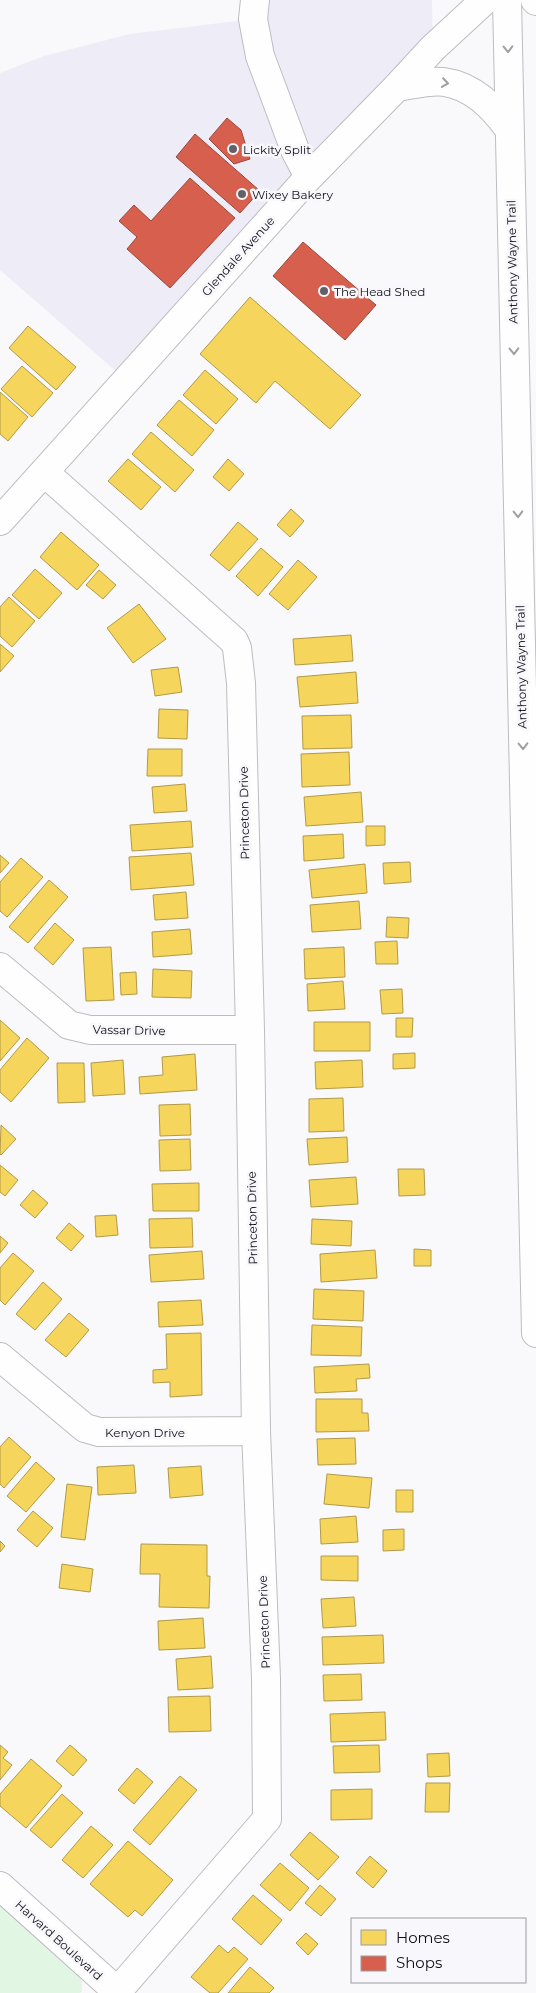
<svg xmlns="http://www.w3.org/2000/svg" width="536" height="1993" viewBox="0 0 536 1993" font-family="Montserrat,sans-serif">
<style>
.built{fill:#eeedf7}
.green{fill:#e2f6e4}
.homes{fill:#f6d55c;stroke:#b19a47}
.shops{fill:#d6604d;stroke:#9b483c}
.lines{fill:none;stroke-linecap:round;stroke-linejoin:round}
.minor-casing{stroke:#bdbcc1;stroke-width:30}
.highway-casing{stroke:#bdbcc1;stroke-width:30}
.minor{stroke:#fefefe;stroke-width:28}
.highway{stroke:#fefefe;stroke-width:28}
.oneway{stroke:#9f9ea1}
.poi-dot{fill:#626166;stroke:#f8f8fc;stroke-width:2}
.labels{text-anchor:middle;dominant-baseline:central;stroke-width:5;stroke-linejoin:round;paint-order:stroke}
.poi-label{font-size:12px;fill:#100f16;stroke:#f8f8fc;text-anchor:start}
.street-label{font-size:12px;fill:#100f16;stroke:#f8f8fc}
</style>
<rect width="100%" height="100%" fill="#f9f9fb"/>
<path class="built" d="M255,0H432L433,48L126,380L0,270V73L44,56L130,34L253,19Z"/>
<path class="green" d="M0,1900L76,1968L82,1983V1991L80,1993H0Z"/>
<path class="homes" d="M250,297L361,395L330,429L275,381L256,403L200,354Z
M28,326L76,367L56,390L9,348Z
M22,366L53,393L32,417L1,389Z
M205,370L238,399L216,424L183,395Z
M0,392L28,417L8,441L0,434Z
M179,400L214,430L192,456L157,425Z
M151,432L194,470L175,492L132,454Z
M128,459L161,487L141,510L108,481Z
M228,459L244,474L229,491L213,477Z
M291,509L304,521L290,537L277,525Z
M238,522L258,539L229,571L210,555Z
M61,532L99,565L77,590L40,557Z
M261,548L283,567L258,596L236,576Z
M298,560L317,577L288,610L269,594Z
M35,569L62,593L39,619L12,595Z
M99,570L116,585L103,599L86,585Z
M9,597L35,621L12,647L0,636V607Z
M139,604L166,639L133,663L107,628Z
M351,635L353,661L295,665L293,639Z
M0,644L14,656L0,672Z
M178,667L182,692L155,696L151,670Z
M356,672L358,703L300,707L297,677Z
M159,709L188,710L187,739L158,738Z
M351,715L352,748L303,749L302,716Z
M148,749H182V776H147Z
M349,752L350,785L302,787L301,754Z
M185,784L187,811L154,813L152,787Z
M361,792L363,822L306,826L304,797Z
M191,821L193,847L132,851L130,825Z
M366,826H385V845L366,846Z
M343,834L344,858L304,861L303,836Z
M191,853L194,885L131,890L129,857Z
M0,855L9,863L0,873Z
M21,858L43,877L7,917L0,911V882Z
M410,862L411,882L384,884L383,863Z
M365,864L367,893L312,898L309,870Z
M49,880L68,897L28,943L9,927Z
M186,892L188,918L155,920L153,895Z
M359,901L361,929L312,932L310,905Z
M387,917L409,918L408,938L386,937Z
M55,923L74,940L53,965L34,948Z
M190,929L192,954L153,957L152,932Z
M397,941L398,964H376L375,942Z
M111,947L114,1000L86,1001L83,948Z
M344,947L345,977L305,979L304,949Z
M153,969L192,971L191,998L152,997Z
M136,972L137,994L121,995L120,973Z
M343,981L345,1009L308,1011L307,984Z
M402,989L403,1013L382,1014L380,990Z
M396,1018H413L412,1037H396Z
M0,1020L20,1038L0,1061Z
M314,1022H370V1051H314Z
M27,1038L49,1058L11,1102L0,1092V1070Z
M415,1053V1068L393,1069V1054Z
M195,1054L197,1090L140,1094L139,1077L163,1075L162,1057Z
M123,1060L125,1094L93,1096L91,1063Z
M362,1060L363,1087L316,1089L315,1062Z
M57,1063H84L85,1102L58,1103Z
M343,1098L344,1131L309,1132V1099Z
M190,1104L191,1135L160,1136L159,1105Z
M1,1125L16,1139L1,1155L0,1154Z
M347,1137L348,1162L309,1165L307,1139Z
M190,1139L191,1170L160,1171L159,1140Z
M0,1165L18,1180L5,1196L0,1192Z
M398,1169H424L425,1195L399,1196Z
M356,1177L358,1204L311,1207L309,1180Z
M199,1183V1211H153L152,1184Z
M33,1190L48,1203L35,1218L20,1205Z
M116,1215L118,1235L96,1237L95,1216Z
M192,1218L193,1247L150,1248L149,1219Z
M312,1219L352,1221L351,1246L311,1244Z
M69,1223L84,1236L71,1251L56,1238Z
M0,1236L8,1243L0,1253Z
M414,1249L431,1250V1266H414Z
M375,1250L377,1278L321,1282L320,1254Z
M202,1251L204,1279L151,1282L149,1255Z
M13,1253L34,1271L5,1305L0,1300V1268Z
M43,1282L62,1299L35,1330L16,1314Z
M314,1289L364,1291L363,1321L313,1319Z
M201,1300L203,1325L159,1327L158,1302Z
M69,1313L89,1330L66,1357L45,1340Z
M312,1325L362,1327L361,1356L311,1355Z
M201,1333L202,1395L170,1397V1382L153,1383V1370L167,1369L166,1334Z
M369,1364L370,1378L356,1379L357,1391L315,1393L314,1367Z
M316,1399H362V1413H368L369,1431L316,1432Z
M9,1437L31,1457L4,1488L0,1484V1447Z
M355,1438L356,1464L318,1465L317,1439Z
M36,1462L55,1479L26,1512L7,1496Z
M134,1465L136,1493L98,1495L97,1467Z
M201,1466L203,1495L170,1498L168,1468Z
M327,1474L372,1478L369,1508L324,1504Z
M67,1484L92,1487L85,1540L61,1537Z
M396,1490H413V1512H396Z
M33,1511L53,1528L37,1547L17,1530Z
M356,1516L358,1542L321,1544L320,1519Z
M404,1529V1550L383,1551V1530Z
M0,1541L5,1546L0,1552Z
M141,1544L207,1545V1576H210L209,1608L159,1607L160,1574H140Z
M321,1556H358V1581L321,1580Z
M62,1564L93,1569L90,1592L59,1588Z
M354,1597L356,1626L323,1628L321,1599Z
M203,1618L205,1648L159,1650L158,1621Z
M383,1635L384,1663L323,1665L322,1637Z
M211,1656L213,1688L178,1690L176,1659Z
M361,1674L362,1700L324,1701L323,1675Z
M210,1696L211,1731L169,1732L168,1697Z
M385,1712L386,1740L331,1742L330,1714Z
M0,1745L8,1752L3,1758L12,1765L0,1780Z
M70,1745L87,1760L73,1776L56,1761Z
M379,1745L380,1772L334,1773L333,1746Z
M449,1753L450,1776L428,1777L427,1754Z
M31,1759L62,1786L26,1828L0,1806V1794Z
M137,1768L153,1782L134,1804L118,1790Z
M180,1776L197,1790L150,1845L133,1830Z
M426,1783H450L449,1812H425Z
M372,1789V1819L331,1820V1790Z
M62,1794L83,1813L51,1848L30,1830Z
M91,1826L113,1845L83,1878L62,1860Z
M310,1832L339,1857L318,1880L290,1855Z
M128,1841L173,1880L142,1916L135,1910L128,1917L90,1884Z
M370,1856L387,1871L373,1888L356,1873Z
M280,1863L309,1888L290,1911L260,1885Z
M320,1885L336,1899L321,1916L305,1903Z
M253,1895L282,1920L261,1945L232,1919Z
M306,1933L318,1944L308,1955L296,1943Z
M219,1945L228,1953L234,1947L248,1959L218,1993H210L191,1977Z
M250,1967L274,1988L269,1993H228Z"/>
<path class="shops" d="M227,118L241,130L250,159L234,164L209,139Z
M195,134L260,191L240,213L176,157Z
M190,178L235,218L170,288L127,249L137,237L119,221L134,205L151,221Z
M303,242L376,305L345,340L273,276Z"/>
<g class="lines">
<g class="minor-casing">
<path id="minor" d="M255,0L253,19L260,56L295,150L309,177
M44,472L234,641L237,648L241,683L250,1030L256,1431L266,1678L267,1819L116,1993
M0,521L309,177L397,87L433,48L485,0
M0,967L69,1025L90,1030H250
M0,1357L85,1428L99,1432L256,1431
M0,1886L119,1993"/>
</g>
<g class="highway-casing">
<path id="highway" d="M507,0L536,1333
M535,0L536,1
M397,87C412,85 430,80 444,82C473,86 493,107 509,129"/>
</g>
<use href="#minor" class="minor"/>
<use href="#highway" class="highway"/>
</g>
<defs><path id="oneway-chevron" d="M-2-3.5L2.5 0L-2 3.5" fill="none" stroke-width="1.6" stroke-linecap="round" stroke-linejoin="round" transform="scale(1.25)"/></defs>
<g class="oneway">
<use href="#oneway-chevron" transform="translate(508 49) rotate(89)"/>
<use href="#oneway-chevron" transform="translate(445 83) rotate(8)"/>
<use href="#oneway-chevron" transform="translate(514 351) rotate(89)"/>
<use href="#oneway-chevron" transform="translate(518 514) rotate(89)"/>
<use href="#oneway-chevron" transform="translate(523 746) rotate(89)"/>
</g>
<g class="poi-dot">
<circle cx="233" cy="149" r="5"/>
<circle cx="242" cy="194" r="5"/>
<circle cx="324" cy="291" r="5"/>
</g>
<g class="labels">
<g class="poi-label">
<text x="243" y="149">Lickity Split</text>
<text x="252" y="194">Wixey Bakery</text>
<text x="334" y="291">The Head Shed</text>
</g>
<g class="street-label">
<text transform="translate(238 256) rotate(-48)">Glendale Avenue</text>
<text transform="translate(512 262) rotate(-91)">Anthony Wayne Trail</text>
<text transform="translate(521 667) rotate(-91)">Anthony Wayne Trail</text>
<text transform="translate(244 813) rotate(-91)">Princeton Drive</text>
<text transform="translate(129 1030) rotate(1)">Vassar Drive</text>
<text transform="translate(252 1218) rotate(-91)">Princeton Drive</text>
<text x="145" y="1432">Kenyon Drive</text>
<text transform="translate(264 1622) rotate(-92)">Princeton Drive</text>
<text transform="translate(59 1940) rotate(42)">Harvard Boulevard</text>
</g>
</g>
<rect x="351" y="1918" width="175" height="65" fill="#f8f8fc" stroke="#9b9ba0"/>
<rect x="361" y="1930" width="25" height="15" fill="#f6d55c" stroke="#9b9ba0"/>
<text x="396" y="1943" font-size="15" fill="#100f16">Homes</text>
<rect x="361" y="1956" width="25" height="15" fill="#d6604d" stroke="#9b9ba0"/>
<text x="396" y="1968" font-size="15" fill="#100f16">Shops</text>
</svg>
